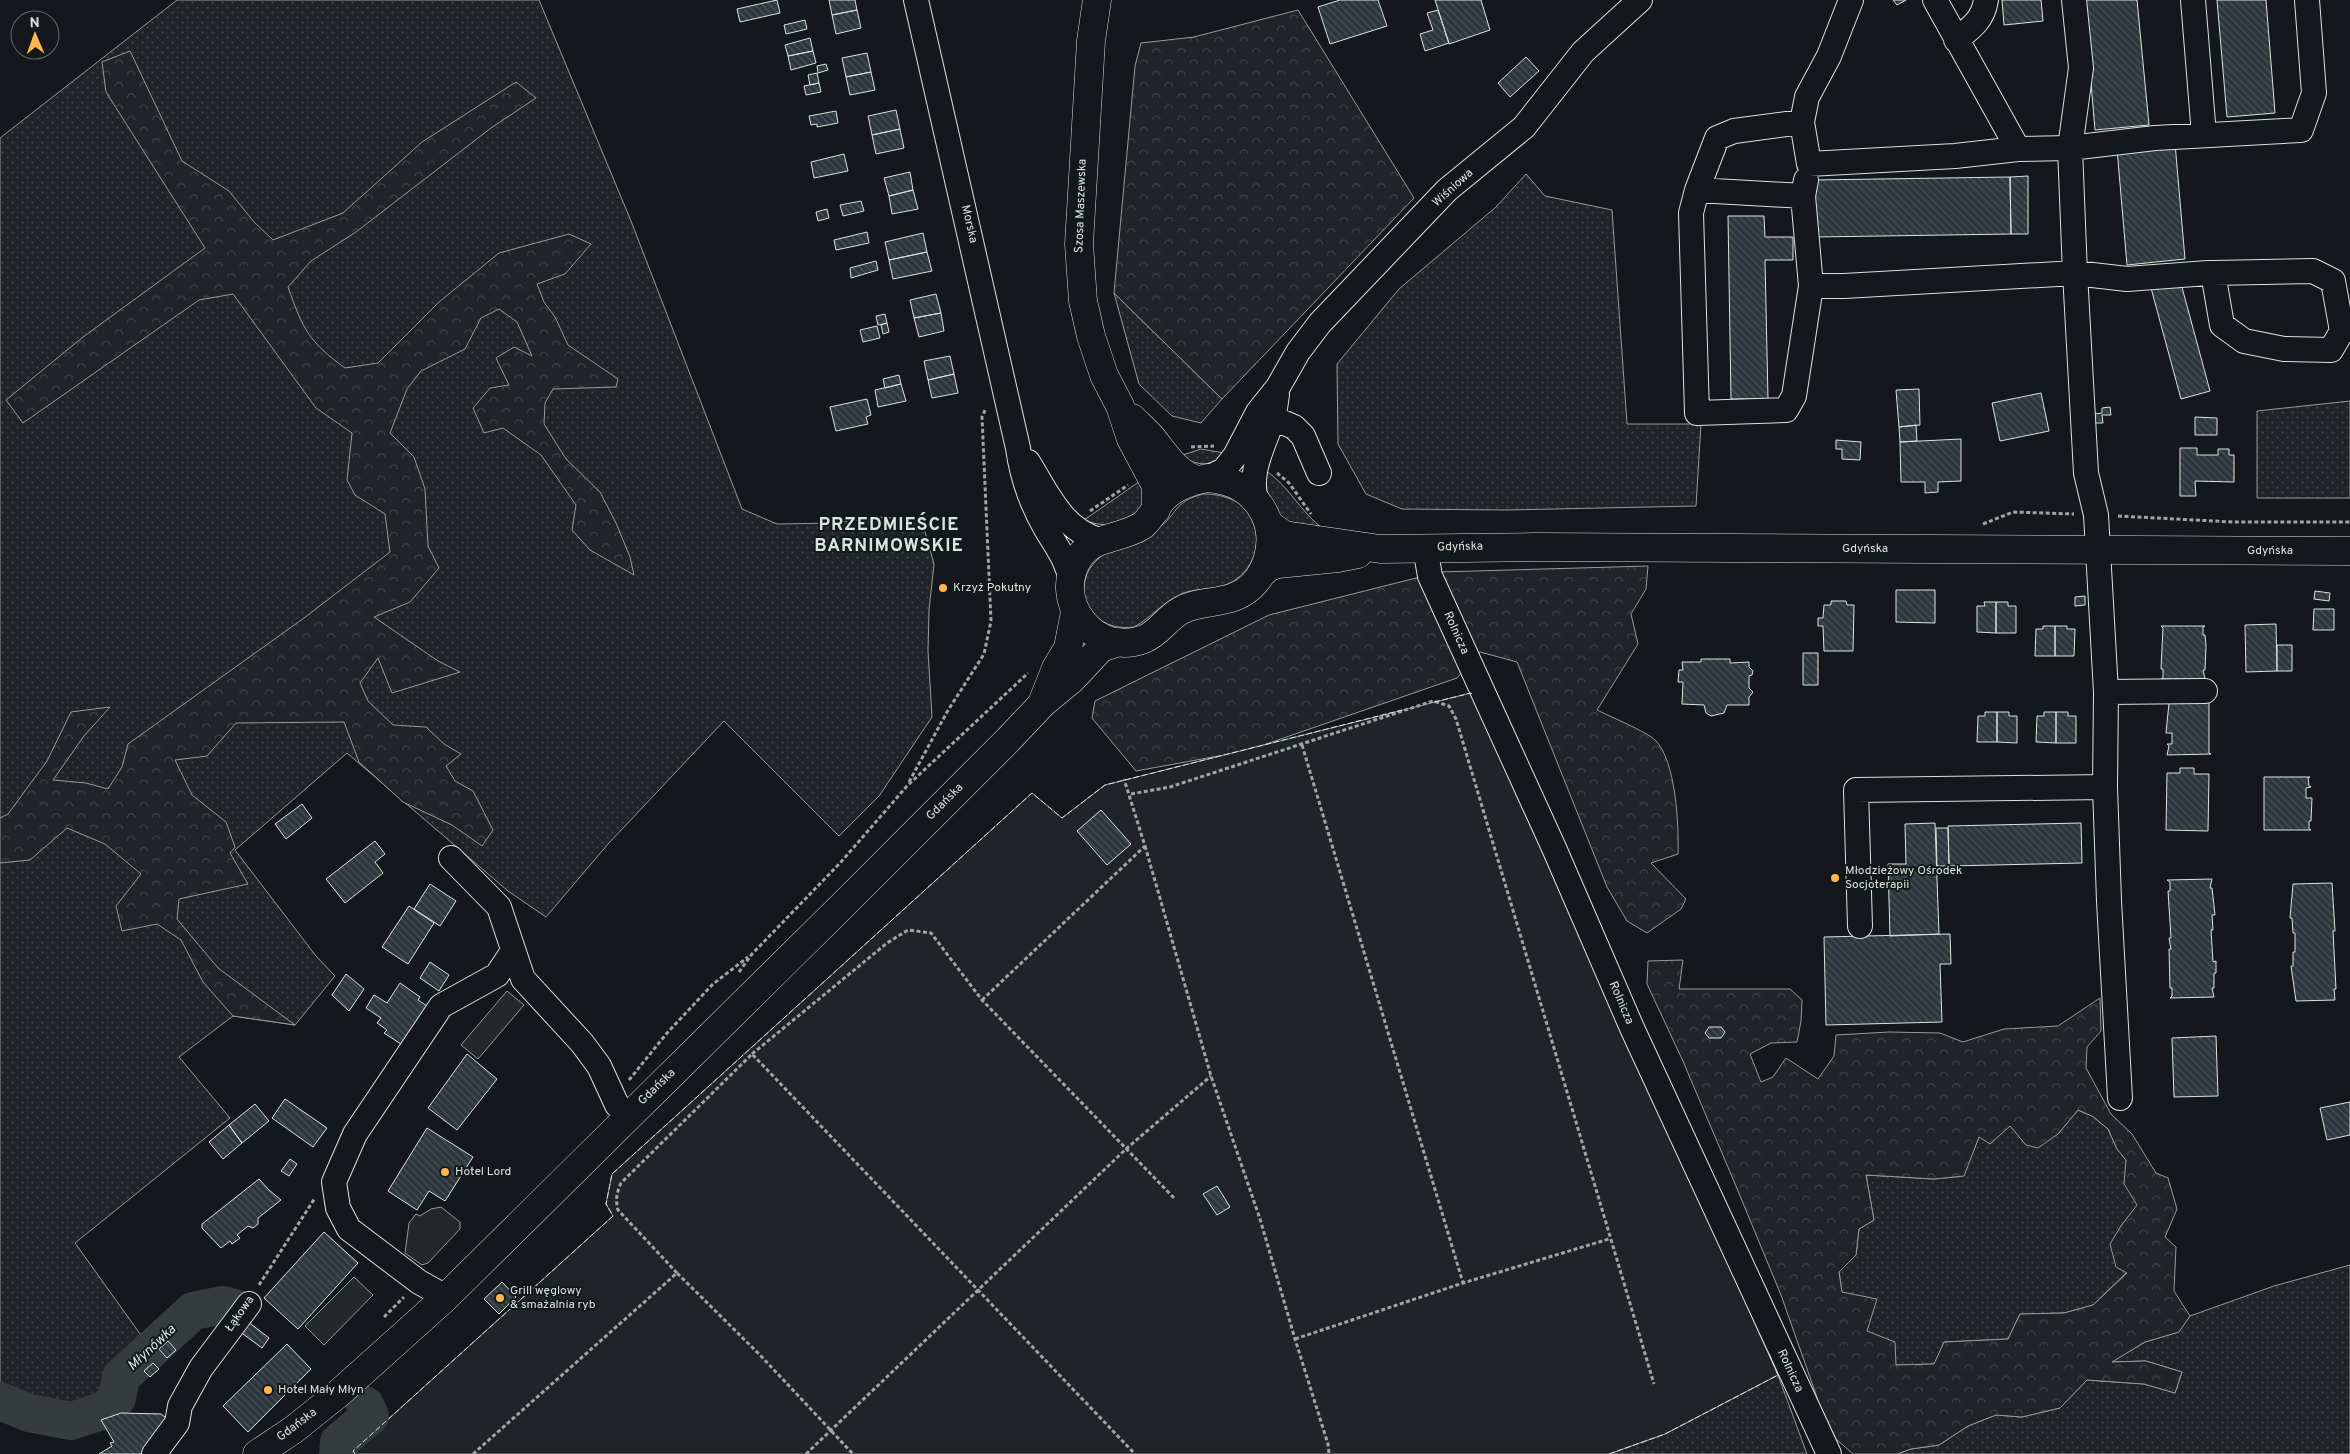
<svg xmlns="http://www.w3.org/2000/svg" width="2350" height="1454" viewBox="0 0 2350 1454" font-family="Overpass,sans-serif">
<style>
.grass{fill:url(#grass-dots);stroke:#939e99}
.forest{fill:url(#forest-crowns);stroke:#939e99;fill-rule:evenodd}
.garden{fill:#202428;stroke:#939e99}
.parking{fill:#24282b;stroke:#939e99}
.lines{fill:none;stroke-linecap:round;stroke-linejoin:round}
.river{stroke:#363b3e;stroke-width:38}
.building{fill:url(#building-back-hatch);stroke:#d8e6dc}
.minor-casing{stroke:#d8e6dc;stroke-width:26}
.major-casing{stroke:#d8e6dc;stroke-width:29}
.path{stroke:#9da8a2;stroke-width:3;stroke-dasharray:4 2.5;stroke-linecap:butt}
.minor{stroke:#14181c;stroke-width:24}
.major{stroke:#14181c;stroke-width:28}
.fence{stroke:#d8e6dc;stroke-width:1;stroke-dasharray:6 2.5;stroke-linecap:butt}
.poi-dot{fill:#ffb74d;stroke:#14181c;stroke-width:2}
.labels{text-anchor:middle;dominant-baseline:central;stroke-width:4;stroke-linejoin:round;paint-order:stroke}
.street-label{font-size:12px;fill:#d8e6dc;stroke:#14181c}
.poi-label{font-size:12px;fill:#d8e6dc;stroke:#14181c;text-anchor:start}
.water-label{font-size:14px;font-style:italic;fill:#d8e6dc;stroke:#14181c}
.district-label{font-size:18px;font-weight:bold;letter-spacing:1px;fill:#d8e6dc;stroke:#14181c}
</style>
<defs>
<pattern id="grass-dots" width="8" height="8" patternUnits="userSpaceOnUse" patternTransform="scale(1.25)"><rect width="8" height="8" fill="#202428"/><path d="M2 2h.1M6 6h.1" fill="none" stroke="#404447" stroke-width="1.8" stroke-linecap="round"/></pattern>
<pattern id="forest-crowns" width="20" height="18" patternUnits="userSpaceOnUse" patternTransform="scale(1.25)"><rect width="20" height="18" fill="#202428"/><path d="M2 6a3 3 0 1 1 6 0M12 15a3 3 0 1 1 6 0" fill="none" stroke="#404447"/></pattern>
<pattern id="building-back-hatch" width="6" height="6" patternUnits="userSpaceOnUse" patternTransform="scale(1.25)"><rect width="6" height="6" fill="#2c363c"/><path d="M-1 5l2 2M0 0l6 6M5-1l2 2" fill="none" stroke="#4a5358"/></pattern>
</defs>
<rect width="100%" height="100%" fill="#14181c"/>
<path class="grass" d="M177,0H539L631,221L742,509L777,524L835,523L883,517L922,521L934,564L929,610L928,651L932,717L879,796L839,836L724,721L608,844L546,917L508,891L347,753L235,850L316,956L335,976L295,1025L233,1016L179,1057L230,1118L75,1243L143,1338L109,1373L105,1393L70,1408L0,1386V138Z
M1526,174L1545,196L1612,210L1627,424H1701L1696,506L1507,510L1402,509L1366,494L1338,444L1337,364L1399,289L1496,207Z
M1114,293L1222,399L1201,423L1172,416L1139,384Z
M2350,401V498H2257V411Z
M1201,449L1230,454C1209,465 1202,468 1180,456Z
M1265,470C1289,486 1300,511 1322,528L1292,529C1273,509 1265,499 1265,470Z
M1146,477C1146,484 1148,492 1147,498C1141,524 1105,530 1084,520Z
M1203,494C1222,494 1241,499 1251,518C1265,544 1251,578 1222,586C1209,590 1195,588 1181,594C1163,602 1151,618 1134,627C1120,629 1105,626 1095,615C1088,607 1083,598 1084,587C1087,549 1131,545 1158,528C1178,515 1172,502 1203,494Z
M2078,1110L2092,1116L2108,1129L2117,1149L2126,1160L2125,1184L2138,1205L2121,1226L2111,1244L2127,1272L2093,1305L2064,1313L2020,1314L2008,1339L1944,1342L1935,1364L1896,1365L1867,1331L1842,1293L1839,1272L1856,1255L1859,1229L1874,1220L1866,1175L1934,1179L1963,1176L1979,1137L2010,1125L2026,1145L2058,1134Z
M2350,1265V1454H1897L1911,1449L1939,1445L1968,1426L1996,1415L2022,1417L2060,1408L2087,1380L2144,1384L2175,1393L2182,1372L2146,1361L2111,1362L2145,1342L2178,1332L2190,1316L2274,1286Z
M1778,1375L1807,1454H1609L1665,1434Z"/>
<path class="forest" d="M1298,10L1414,198L1222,399L1114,293L1135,66L1141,43L1194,37Z
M130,51L182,161L229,191L254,222L273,240L343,213L422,142L516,82L536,98L491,128L356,232L311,261L288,287C303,329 308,341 345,368L378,363L439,302L499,253L569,234L591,244L565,274L537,284L544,302L555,317L568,345L618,379L616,387L553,389L545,403L544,424L566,459L600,492L616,523L630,557L634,575L590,550L572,530L576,505L541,455L503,428L484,433L473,408L490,388L509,385L496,358L514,347L532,356L517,322L499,309L481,318L465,349L421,371L407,389L390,433L414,457L425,489L428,546L439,568L410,602L374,617L438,661L460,672L392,693L378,658L360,683L368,701L393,725L426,727L444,744L461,754L446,766L455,781L473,791L493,830L482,846L452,825L403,802L359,762L344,722L236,723L207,756L175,760L192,795L226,822L235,847L230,853L248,884L179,899L177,919L218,968L295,1025L233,1016L203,982L181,940L157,924L122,931L116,906L141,874L105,844L67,828L30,860L0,863V818L8,814L47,761L71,712L110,707L84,736L53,780L86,783L108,789L122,767L128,744L304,618L390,552L385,514L355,495L347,480L352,433L316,408L233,294L199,300L23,423L6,400L83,337L205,248L106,92L102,62Z
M1648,566L1646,589L1631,614L1638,644L1597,710C1609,716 1647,732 1655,740C1676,760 1679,826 1678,854L1651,863L1686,899L1681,909L1647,933L1627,921L1607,887L1517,662L1480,652L1457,678L1246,751L1136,771L1092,718L1095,701L1269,615L1440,572Z
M1683,960L1679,989H1790L1802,1000L1801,1021L1797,1042L1771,1043L1750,1054L1761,1082L1773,1077L1786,1058L1818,1079L1834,1056L1836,1035L1889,1032L1940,1033L1963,1042L2004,1029L2058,1026L2100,998L2101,1031L2087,1047L2086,1068L2111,1114L2132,1134L2156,1173L2168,1178L2177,1209L2165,1237L2176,1247L2174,1291L2190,1316L2179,1332L2145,1342L2112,1362L2146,1361L2182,1372L2175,1393L2144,1384L2087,1380L2060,1408L2022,1417L1996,1415L1968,1426L1939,1445L1911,1449L1897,1454H1853L1836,1439L1819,1403L1781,1295L1733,1179L1682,1059L1647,984L1648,961ZM2078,1110L2092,1116L2108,1129L2117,1149L2126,1160L2124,1184L2137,1205L2121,1226L2110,1244L2116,1267L2127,1273L2093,1305L2064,1313L2020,1314L2008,1339L1944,1342L1934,1364L1896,1365L1895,1342L1867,1331L1877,1299L1842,1292L1839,1272L1856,1255L1859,1229L1874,1220L1866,1175L1934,1179L1964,1176L1979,1137L1990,1144L2010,1126L2026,1145L2038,1148L2058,1134Z"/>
<path class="garden" d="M1471,693L1778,1375L1665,1434L1609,1454H355L353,1451L613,1216L606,1204L612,1174L1032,793L1062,818L1105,785Z"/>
<path class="parking" d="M507,991L524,1005L478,1059L461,1045Z
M441,1207L460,1222V1229L428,1263L422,1265L405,1253L409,1223L416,1214L420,1216L431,1209Z
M354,1277L373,1295L324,1345L305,1326Z"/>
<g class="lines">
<path class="river" d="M0,1401L29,1413L71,1421L105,1410L117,1398L121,1377L193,1311L223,1305L238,1309
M338,1454L339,1442L370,1416L365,1405"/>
</g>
<path class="building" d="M777,0L780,13L740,22L737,9Z
M829,0H855L857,10L832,15Z
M1340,0H1378L1387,26L1330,44L1318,7Z
M1435,0H1481L1490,30L1449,44Z
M1893,0H1906L1897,5Z
M2002,0H2041L2043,21L2004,25Z
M2084,0H2137L2149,125L2095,130Z
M2217,0H2266L2275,113L2227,117Z
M857,10L861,28L836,34L832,15Z
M1438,10L1449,43L1425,51L1420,34L1433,30L1427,13Z
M805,20L807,29L786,34L784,25Z
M810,38L813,51L788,56L785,45Z
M813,51L816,63L791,70L788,56Z
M867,53L871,72L846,77L842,58Z
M1526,57L1539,71L1510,97L1498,83Z
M826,64L828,70L818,73L817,66Z
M871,72L875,90L850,95L846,77Z
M817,73L819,83L810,85L808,75Z
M819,83L821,92L806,95L804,86Z
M896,110L900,129L872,135L868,116Z
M836,111L838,123L817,127V124L811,125L809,116Z
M900,129L904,148L876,154L872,135Z
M2175,143L2185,259L2127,265L2117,149Z
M844,154L848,171L814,178L811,162Z
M910,172L913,190L889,196L884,178Z
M2028,176V234H2011L2010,177Z
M2010,177L2011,234L1815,237L1814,180Z
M913,190L918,209L892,214L889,196Z
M861,201L864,211L843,216L840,205Z
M827,209L829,218L818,221L816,212Z
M1728,216H1764L1765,237H1793V260H1765L1768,399H1731Z
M867,232L869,243L836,250L834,240Z
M923,233L927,252L889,260L885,242Z
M927,252L932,271L893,279L889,260Z
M876,261L878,270L851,278L850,268Z
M2180,280L2210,391L2181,399L2151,288Z
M936,294L941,313L914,318L910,300Z
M941,313L944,331L919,337L914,318Z
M885,314L887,323L878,325L876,316Z
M887,323L889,332L883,334L881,325Z
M877,326L880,338L863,342L860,330Z
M950,356L954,374L928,380L924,361Z
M954,374L958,393L932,398L928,380Z
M899,375L901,384L885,388L883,379Z
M901,384L906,401L878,407L875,390Z
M1919,389L1920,425L1899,427L1896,390Z
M2041,393L2049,431L2000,441L1992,403Z
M867,399L871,415L866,417L868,424L836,431L830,407Z
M2110,407L2111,415H2102L2103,423H2095L2094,414L2102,413V408Z
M2195,417L2217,418V435H2195Z
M1916,425L1917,441L1900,442L1899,427Z
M1961,439V481L1938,482V492L1925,493V482H1901L1900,442Z
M1836,440L1861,442L1860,460L1842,459V449H1836Z
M2180,448H2197V455H2218V449H2229V455H2234V482L2195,481L2196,496H2180Z
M1896,590H1935V623L1896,622Z
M2315,591L2330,593L2329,601L2314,599Z
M2085,596V605L2075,606V597Z
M1831,601H1846L1847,605H1854L1853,651H1824L1823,626H1818V618H1823L1824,605H1831Z
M1984,602H1996V633L1977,632V606H1985Z
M1996,602H2008V606H2016V633H1996Z
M2314,609H2334V630H2313Z
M2276,624L2277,671L2246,672L2245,625Z
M2043,626H2055V656H2035L2036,629H2043Z
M2055,626H2067V629H2075L2074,656H2055Z
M2161,626H2205L2203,627V635H2205L2206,646L2205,670H2203L2205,679H2161L2163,678V669H2161L2163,628Z
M2277,645H2292V671H2277Z
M1803,653H1818V685H1803Z
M1701,659H1730V663L1749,662V667L1753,671L1752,675L1749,676V688L1753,692L1749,697V705H1727L1724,713L1711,716L1706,713L1704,705L1682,704L1683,682H1678L1679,670H1683L1682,662H1701Z
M2210,701L2209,702V753L2211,754L2167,755L2169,746L2167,744H2172V733H2166L2169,703Z
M1985,712H1997V742H1977L1978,716H1985Z
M1997,712H2009V716H2017V743L1997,742Z
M2044,712H2056V743L2036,742L2037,716H2044Z
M2056,712H2068V716H2076V743H2056Z
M2180,768H2194V774H2209L2208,831L2166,830L2167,773H2180Z
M2264,777H2310L2308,778L2309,786L2311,787L2306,788V798H2312L2311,821H2309V829L2311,830H2264Z
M302,804L312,818L286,839L275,824Z
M1101,810L1131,844L1107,865L1077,831Z
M1935,823L1939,934L1890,936L1888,864H1906L1905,824Z
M2081,823L2082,863L1949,866L1948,826Z
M1936,828H1948L1949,866H1937Z
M375,841L385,854L375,862L383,873L345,903L326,879Z
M2212,879L2210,888H2212L2215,915H2212L2213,930H2211L2213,962L2216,961V973H2214V988H2212L2214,997L2170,998L2172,996V988H2170L2169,949H2171L2169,938H2171L2168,891H2170V882L2167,880Z
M2332,883L2335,931H2333L2336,989H2334L2335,1000L2296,1001L2291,966H2293V952H2295V933H2293L2292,918H2290L2293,884Z
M430,884L456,901L440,926L414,909Z
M409,906L434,923L408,964L382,947Z
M1950,934L1951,964H1940L1942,1022L1826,1025L1824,937Z
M430,962L449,975L439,991L420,978Z
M346,974L364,989L349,1011L332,995Z
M400,983L420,997L418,1000L430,1008L404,1046L384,1033L387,1030L377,1023L381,1018L366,1008L374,995L387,1003Z
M1709,1027H1721L1725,1032L1721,1038H1709L1705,1033Z
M2216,1036L2218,1096L2174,1097L2172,1038Z
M467,1054L497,1079L457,1130L428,1108Z
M285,1099L327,1128L313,1147L272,1118Z
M2350,1102V1135L2327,1140L2320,1108Z
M255,1104L269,1121L242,1143L229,1125Z
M229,1125L242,1143L223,1159L209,1142Z
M427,1128L473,1157L445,1201L429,1191L417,1210L388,1191Z
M290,1159L297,1164L289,1176L281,1171Z
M259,1179L269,1190L281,1200L258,1218V1224L253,1228L248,1226L237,1235L240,1238L232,1244L230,1241L221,1248L202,1228V1224Z
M1217,1186L1230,1207L1217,1215L1203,1194Z
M324,1232L358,1263L298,1329L264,1298Z
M502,1282L516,1297L499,1314L484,1299Z
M247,1321L269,1338L262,1348L239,1331Z
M168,1341L176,1350L167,1358L159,1349Z
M287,1344L311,1369L248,1432L223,1406Z
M153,1363L159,1369L150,1377L144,1371Z
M121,1413L161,1414L172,1422L146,1454H99L112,1446L110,1443L114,1442L101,1420Z"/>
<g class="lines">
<g class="minor-casing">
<path id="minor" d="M916,0L1018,448C1022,478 1031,503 1046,529C1056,546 1068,561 1071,582
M1851,0L1829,56L1807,97L1802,122L1809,164L1955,156L2018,149
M1935,0L2018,149L2070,148L2075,273L2127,279L2208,273H2213L2313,271L2333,281L2342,331L2331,350L2284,349L2244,341L2222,325L2213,273
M2074,0L2081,68L2070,148L2155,138L2301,130L2314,93L2307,0
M2193,0L2204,135
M1956,40C1971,28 1983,20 1986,0
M1802,122L1734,131L1717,138L1697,190L1803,196L1806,180
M1697,190L1691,213L1697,413L1786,410L1794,396L1811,286
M1803,196L1811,286H1844L2075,273L2086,473L2096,515L2106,692L2105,787L2109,901L2120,1098
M1259,412L1294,427L1303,436L1319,473
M1028,462C1047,492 1062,530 1100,540
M1208,478L1224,470L1235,456L1258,412L1278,387L1298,352L1320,323L1447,190L1524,127L1583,52L1640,0
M1256,499C1248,473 1264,445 1272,421C1275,412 1276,402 1277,394
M1425,548L1430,576L1554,848L1632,1028L1829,1454
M2106,692L2205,691
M451,858L499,907L523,979L582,1043L599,1066L617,1105L628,1115
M1860,926L1856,790L2105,787
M446,1297L419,1282L349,1229L338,1208L334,1182L355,1134L441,1006L497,975L513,951
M154,1454L177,1423L180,1406L201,1368L249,1304"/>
</g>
<g class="major-casing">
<path id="major" d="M1097,0L1091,41L1079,244L1083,301L1091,336L1104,375L1120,406L1131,439L1156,486V510
M1132,418C1139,425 1146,431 1152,438C1165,454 1176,473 1197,480
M1208,478C1232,480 1251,489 1263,511C1280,540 1267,585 1234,597C1216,604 1197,601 1180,611C1166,619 1159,633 1144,639C1095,659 1049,599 1080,556C1095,535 1123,539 1143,525C1151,518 1155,509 1161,501C1173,487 1190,481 1208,478Z
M1270,525L1284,535L1380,549L1536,547L2350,551
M1261,574L1269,567L1278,564L1338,558L1358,554
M1043,701L1056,668L1068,648L1075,612
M257,1454L293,1430L338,1394L446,1297L844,904L1008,740L1043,703L1072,679L1101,648L1119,642"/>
</g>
<path class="path" d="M1191,447L1214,446
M1277,473L1289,483L1311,514
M1090,511L1128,485
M2118,516L2233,522H2350
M1983,524L2013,512L2074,514
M1302,745L1463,1283
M909,782L947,712L984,654L991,621L982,417L986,408
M1131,794L1170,787L1433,701L1449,706L1456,719L1654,1384
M1145,846L1211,1076L1260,1219L1295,1339L1328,1444L1329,1454
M739,972L752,954L841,862L907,786L1028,673
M982,1000L1145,846L1124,779
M752,1054L887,943L908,930L931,933L982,1000L1175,1199
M629,1080L667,1033L713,984L748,957
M677,1273L618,1210C615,1199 617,1192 621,1183L752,1054L1135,1454
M259,1285L315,1198
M384,1317L404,1297
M1295,1339L1463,1283L1609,1239
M473,1454L677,1273L760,1355L853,1454
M806,1454L1126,1149L1211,1076"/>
<use href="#minor" class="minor"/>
<use href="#major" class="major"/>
<path class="fence" d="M1434,702L1471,693L1472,694
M355,1454L353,1451L613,1216L606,1204L612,1174L1032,793L1062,818L1105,785L1402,710
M1609,1454L1665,1434L1778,1375L1768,1351"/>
</g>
<g class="poi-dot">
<circle cx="943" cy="588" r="5"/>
<circle cx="1835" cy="878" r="5"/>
<circle cx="445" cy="1172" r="5"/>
<circle cx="500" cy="1298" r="5"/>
<circle cx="268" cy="1390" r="5"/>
</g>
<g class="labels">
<g class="street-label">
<text transform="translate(1453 188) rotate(-42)">Wiśniowa</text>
<text transform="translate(1081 206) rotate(-88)">Szosa Maszewska</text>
<text transform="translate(969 224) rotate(77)">Morska</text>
<text transform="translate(1460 547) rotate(-1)">Gdyńska</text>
<text x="1865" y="549">Gdyńska</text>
<text x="2270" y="551">Gdyńska</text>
<text transform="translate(1456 633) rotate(66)">Rolnicza</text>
<text transform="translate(945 802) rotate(-45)">Gdańska</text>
<text transform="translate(1621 1003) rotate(67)">Rolnicza</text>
<text transform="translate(657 1087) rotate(-44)">Gdańska</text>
<text transform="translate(240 1314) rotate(-55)">Łąkowa</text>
<text transform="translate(1790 1371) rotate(65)">Rolnicza</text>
<text transform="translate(297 1425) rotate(-37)">Gdańska</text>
</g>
<g class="poi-label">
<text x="953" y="588">Krzyż Pokutny</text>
<text x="1845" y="871">Młodzieżowy Ośrodek<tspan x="1845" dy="14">Socjoterapii</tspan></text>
<text x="455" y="1172">Hotel Lord</text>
<text x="510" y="1291">Grill węglowy<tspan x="510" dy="14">&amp; smażalnia ryb</tspan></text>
<text x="278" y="1390">Hotel Mały Młyn</text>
</g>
<g class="water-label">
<text transform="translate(152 1348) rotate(-43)">Młynówka</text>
</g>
<g class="district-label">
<text x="889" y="525">PRZEDMIEŚCIE<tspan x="889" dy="21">BARNIMOWSKIE</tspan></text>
</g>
</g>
<g transform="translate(35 35) rotate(358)"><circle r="24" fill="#14181c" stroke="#626a69"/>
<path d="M0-4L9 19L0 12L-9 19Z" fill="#ffb74d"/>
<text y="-8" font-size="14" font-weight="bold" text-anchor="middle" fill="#d8e6dc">N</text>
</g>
</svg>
